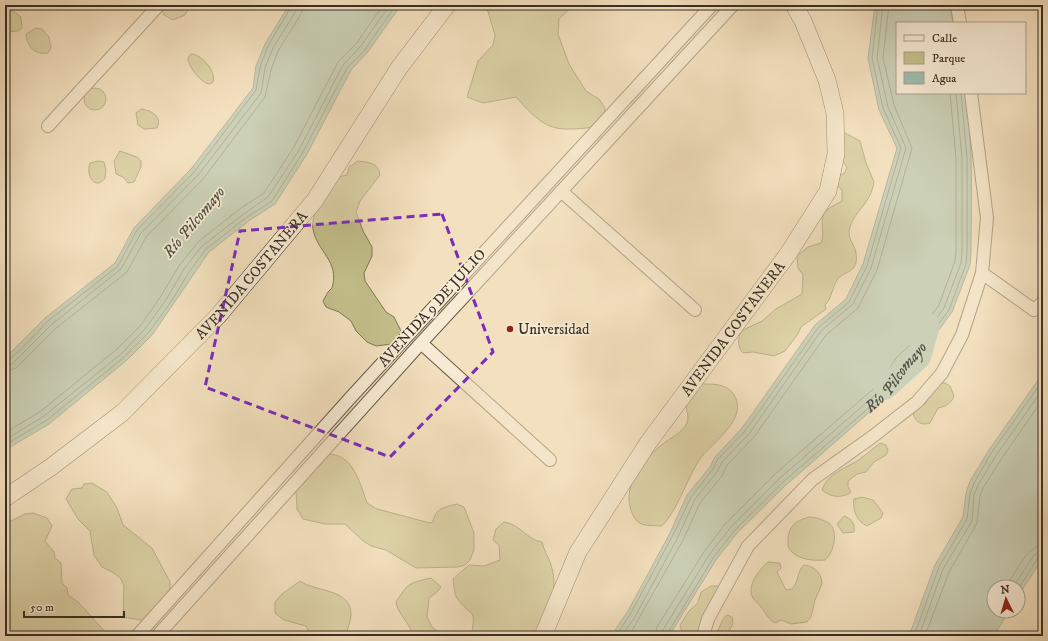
<svg xmlns="http://www.w3.org/2000/svg" width="1048" height="641" viewBox="0 0 1048 641" font-family="'IM FELL DW Pica',serif">
<style>
.green{fill:#c3c08c;stroke:#7e7858}
.water{fill:#9bbdae;stroke:#738477}
.lines{fill:none;stroke-linecap:round;stroke-linejoin:round}
.shore{stroke:#6a7669;stroke-width:1}
.river{stroke:#9bbdae;stroke-width:24}
.street-casing{stroke:#675b4a;stroke-width:14}
.secondary-casing{stroke:#382f24;stroke-width:18}
.street{stroke:#f7ebd5;stroke-width:12}
.secondary{stroke:#f7ebd5;stroke-width:17}
.marked{fill:none;stroke:#7b2cbf;stroke-width:3;stroke-dasharray:8 5;stroke-linejoin:round}
.poi-dot{fill:#8f2418;stroke:#f7ebd5;stroke-width:1.5}
.labels{text-anchor:middle;dominant-baseline:central;stroke-width:3.5;stroke-linejoin:round;paint-order:stroke}
.street-label{font-size:15px;fill:#382f24;stroke:#f7ebd5}
.poi-label{font-size:15px;fill:#382f24;stroke:#f7ebd5;text-anchor:start}
.water-label{font-size:16px;font-style:italic;fill:#515246;stroke:#f7ebd5}
</style>
<rect width="100%" height="100%" fill="#f3e0be"/>
<filter id="stains"><feTurbulence type="fractalNoise" baseFrequency=".005" numOctaves="4"/><feColorMatrix values="0 0 0 0 .2 0 0 0 0 .09 0 0 0 0 .02 0 0 0 .5 -.17"/></filter>
<radialGradient id="worn" r=".72"><stop offset=".6" stop-color="#630" stop-opacity="0"/><stop offset="1" stop-color="#630" stop-opacity=".3"/></radialGradient>
<path class="green" d="M5,5L21,17L22,28L18,31L5,32Z
M164,5H191L185,15L173,20L164,15L162,10Z
M486,5H574L559,19L558,34L569,64L586,91L599,99L605,108L604,118L596,127C551,132 546,130 516,97L483,103L467,97L478,61L493,45L495,35Z
M36,28L42,29L49,37L51,48L48,53C35,55 27,47 26,34Z
M191,54C201,54 217,72 213,82L210,84C202,84 188,67 188,58Z
M84 99a11 11 0 1 1 22 0a11 11 0 1 1-22 0Z
M141,109C151,110 163,117 157,128L144,129L138,125L136,113Z
M845,133L860,141L866,163L874,182C870,205 856,209 850,227C846,238 855,244 856,253C859,274 844,270 837,280C832,288 832,298 825,305L826,309L801,327L798,334L785,351L774,356L753,352L743,353C737,347 738,338 741,331L762,321L776,309L802,294L803,275L798,268L797,256L808,247L821,243C826,232 817,217 828,209C832,206 837,204 842,201V190L837,185L840,175L845,173L847,167L841,159L842,135Z
M120,151L137,157L141,161V167L134,182L128,183L123,177L116,174L114,161Z
M98,161L104,162L106,170L105,178C96,191 85,176 90,163Z
M358,161C368,162 379,163 380,175L360,201L356,212L363,231L372,247V256L364,273L365,281L386,312L394,317L403,335L392,344L376,346L367,342L356,331L351,321L339,312L326,307L323,301L328,292L332,288C340,261 317,252 313,229C310,212 329,190 338,177L347,175L349,167Z
M940,383H945L950,386L954,396C951,404 946,406 938,408L930,423C921,426 916,422 913,414L916,409L926,403L931,390Z
M700,384C714,384 730,383 736,399C745,422 711,443 699,460C686,481 678,509 662,526C646,525 637,528 631,510C622,485 645,457 664,443C672,437 682,433 687,423C690,416 685,409 687,402C689,396 696,389 700,384Z
M880,443L886,445L888,450L886,455L874,462L866,472L857,474L848,481V487L851,492C843,499 829,497 822,490C827,473 847,468 860,459C867,454 873,448 880,443Z
M322,453C327,454 336,454 341,457C356,465 362,489 367,503L377,509L430,523L433,522C435,508 445,507 457,504L464,507L474,533V550L470,560L465,565L458,567L416,568L386,550L371,546L362,540L345,524H325L303,519L297,509L296,490Z
M92,483L107,492L117,508L123,525L152,548L170,582C172,597 156,610 146,621L123,617L124,586L121,579L114,573L102,567L94,555L90,531L78,519L66,499L72,489L82,488L84,484Z
M862,497L873,500L883,513L881,518L867,526C857,522 852,509 854,499Z
M33,513L47,518L52,526L45,541L54,552L55,558L61,563L62,583L67,588L68,595L78,602L109,636H5V524L25,514Z
M844,516C852,519 855,524 854,532L843,533L837,524Z
M809,517C815,517 825,520 830,524C839,532 833,554 825,560C815,561 800,560 792,552C788,549 788,545 788,541C788,526 795,521 809,517Z
M504,522C520,524 527,540 542,542C544,550 547,555 550,562C560,589 549,607 539,631L528,636H471C477,607 471,618 457,598C454,594 454,585 453,579L469,565L484,566L500,560L499,545L493,540L496,529Z
M768,562L780,563L781,568L777,572L786,590L792,589C799,582 797,571 804,565C815,566 822,574 822,584L815,600L811,617L807,622L791,624L781,620L776,623C768,620 766,613 761,607C759,604 755,601 753,598C746,586 759,570 768,562Z
M431,578L441,587L437,592L429,598L427,617L432,627L444,636H412C411,622 398,616 396,602C408,583 409,583 431,578Z
M300,581C314,592 352,588 351,615C351,621 347,629 346,636H311L306,626L284,620L275,613V602L282,594Z
M711,586H718L722,590L703,636H683L680,625L689,611L698,603L701,592Z
M727,615L732,617L733,623L727,636H715C720,629 720,621 727,615Z"/>
<path class="water" d="M289,5H401L367,53L351,70L307,154L275,204L250,220L209,252L152,335L127,360L49,424L5,450V358L45,318L115,263L134,228L191,169L253,88L256,66L265,44Z
M875,5H950L953,23H897V93H965C974,146 971,200 971,253L970,265L952,312L919,357L916,358L909,366L889,395L786,485L737,533L716,560L669,636H611L628,611L670,533L687,495L710,467L715,457L742,428L815,325L846,299L863,264L897,148L879,110L868,58Z
M1043,373V558L1018,596V587H994V611H1009L994,636H909L935,565L963,517L966,493L970,481L989,450Z"/>
<g class="lines">
<g class="shore">
<path d="M5,361L9,360L23,347L48,321L118,266L137,230L195,171L256,90L260,67L268,46L292,5"/>
<path d="M5,366L12,364L51,325L121,269L141,233L199,174L261,93L265,68L273,48L296,11L297,5"/>
<path d="M5,372L16,368L55,329L127,272L146,237L203,179L265,97L271,70L278,51L301,14L303,5"/>
<path d="M5,433L41,411L117,349L141,325L161,296L179,266L198,242L241,208L264,193L294,147L338,62L356,44L383,5"/>
<path d="M5,440L44,416L121,354L145,329L166,300L184,269L202,246L245,213L268,197L299,150L343,65L360,47L390,5"/>
<path d="M5,445L47,420L124,357L149,332L171,302L189,272L206,249L247,217L272,201L303,152L347,68L364,51L396,5"/>
<path d="M1006,587C1015,574 1026,546 1043,545"/>
<path d="M1013,587L1034,555L1043,551"/>
<path d="M1018,589L1038,558L1043,556"/>
<path d="M616,636L631,613L673,535L691,497L713,469L718,459L745,431L818,328L849,302L867,266L901,148L883,108L872,58L878,5"/>
<path d="M622,636L636,615L678,537L695,499L717,472L722,462L749,434L821,331L853,304L871,268L906,148L888,107L877,58L883,5"/>
<path d="M629,636L683,540L700,503L722,476L727,465L754,437L826,335L858,308L877,270L912,148L894,105L883,58L889,5"/>
<path d="M655,636L657,627L704,552L726,523L776,473L878,385L897,357L911,344L939,305L955,261L956,252V158L950,93"/>
<path d="M661,636L663,630L709,555L731,527L780,478L882,389L902,361L914,349L944,308L961,263L962,252V158L956,93"/>
<path id="s1" d="M666,636L713,558L734,531L783,482L886,393L906,364L917,353L949,310L966,264L967,253V158L961,93"/>
<path d="M914,636L939,567L967,519L970,494L974,483L992,452L1043,380"/>
<path d="M919,636L943,569L972,521L974,495L978,485L997,454L1043,389"/>
<path d="M925,636L949,572L977,523L980,496L983,488L1002,458L1043,399"/>
</g>
<path class="river" d="M885,388L919,357L928,325"/>
<g class="street-casing">
<path id="street" d="M957,5L960,23
M48,126L159,5
M561,191L695,310
M982,273L1034,310L1043,302
M421,343L550,460
M137,636L352,396L712,5
M157,636L421,343L733,5
M703,636L708,619L748,546L813,479L872,437L917,402L942,373L962,335L982,273L987,218L971,93"/>
</g>
<g class="secondary-casing">
<g id="secondary">
<path id="s2" d="M5,498L51,467L122,413L218,316L315,200L399,68L447,5"/>
<path id="s3" d="M543,636L578,552L648,443L788,254L828,191L836,154L835,113L827,80L803,21L794,5"/>
</g>
</g>
<use href="#street" class="street"/>
<use href="#secondary" class="secondary"/>
</g>
<path d="M0 0H1048V641H0ZM442,214L493,352L390,457L205,387L240,231Z" fill="#f3e0be" fill-opacity=".55" fill-rule="evenodd"/>
<path class="marked" d="M442,214L493,352L390,457L205,387L240,231Z"/>
<circle class="poi-dot" cx="510" cy="329" r="4"/>
<g class="labels">
<g class="street-label">
<text stroke="none"><textPath href="#s2" startOffset="334">AVENIDA COSTANERA</textPath></text>
<text transform="translate(432 308) rotate(-48)">AVENIDA 9 DE JULIO</text>
<text stroke="none"><textPath href="#s3" startOffset="363">AVENIDA COSTANERA</textPath></text>
</g>
<g class="poi-label">
<text x="518" y="329">Universidad</text>
</g>
<g class="water-label">
<text transform="translate(194 222) rotate(-50)">Río Pilcomayo</text>
<text stroke="none"><textPath href="#s1" startOffset="349">Río Pilcomayo</textPath></text>
</g>
</g>
<rect width="1048" height="641" fill="none" stroke="#f3e0be" stroke-width="20"/>
<rect x="6" y="6" width="1036" height="629" fill="none" stroke="#382f24" stroke-width="2"/>
<rect x="10" y="10" width="1028" height="621" fill="none" stroke="#382f24"/>
<rect x="896" y="22" width="130" height="72" fill="#f7ebd5" stroke="#aba08e"/>
<rect x="904" y="35" width="20" height="6" fill="#f7ebd5" stroke="#aba08e"/>
<text x="932" y="42" font-size="12" fill="#382f24">Calle</text>
<rect x="904" y="52" width="20" height="12" fill="#c3c08c" stroke="#aba08e"/>
<text x="932" y="62" font-size="12" fill="#382f24">Parque</text>
<rect x="904" y="72" width="20" height="12" fill="#9bbdae" stroke="#aba08e"/>
<text x="932" y="82" font-size="12" fill="#382f24">Agua</text>
<g transform="translate(1006 599) rotate(355)"><circle r="19" fill="#f7ebd5" stroke="#aba08e"/>
<path d="M0-3L7 15L0 10L-7 15Z" fill="#8f2418"/>
<text y="-6" font-size="11" font-weight="bold" text-anchor="middle" fill="#382f24">N</text>
</g>
<path d="M24 611v6h100v-6" fill="none" stroke="#382f24" stroke-width="2"/>
<text x="30" y="611" font-size="12" fill="#382f24" stroke="#f7ebd5" stroke-width="3" paint-order="stroke">50 m</text>
<rect width="100%" height="100%" filter="url(#stains)"/>
<rect width="100%" height="100%" fill="url(#worn)"/>
</svg>
